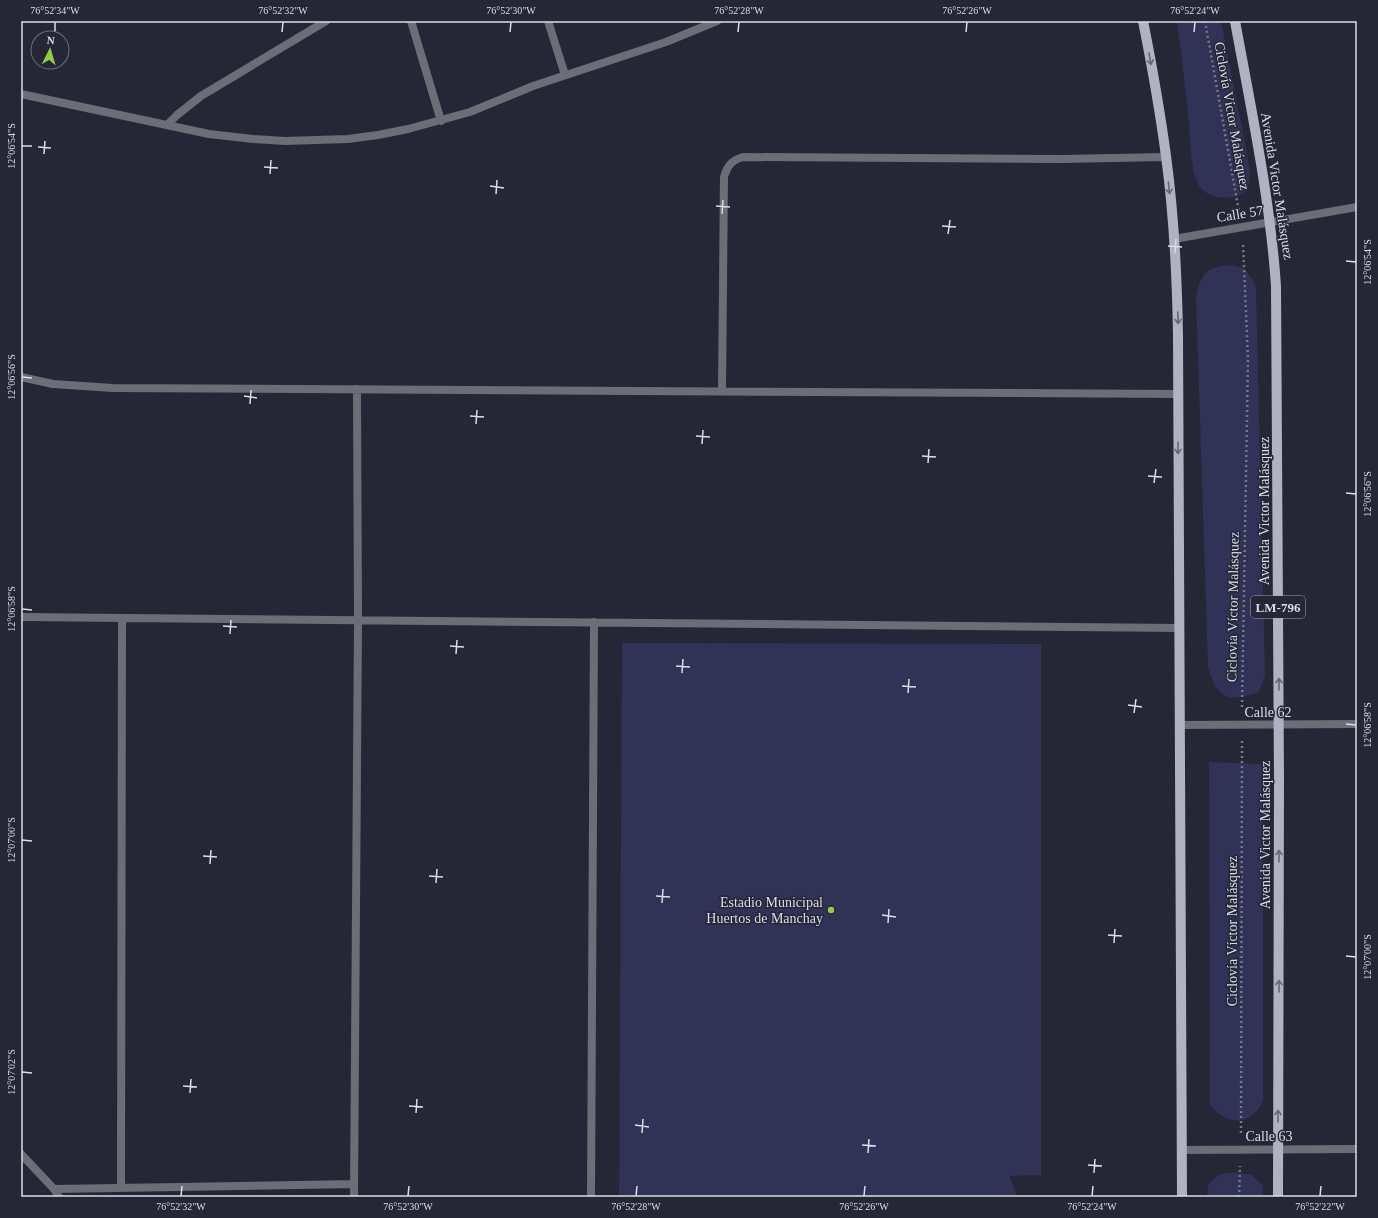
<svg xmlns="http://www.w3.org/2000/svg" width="1378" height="1218" viewBox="0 0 1378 1218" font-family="Georgia,serif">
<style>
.green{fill:#303256}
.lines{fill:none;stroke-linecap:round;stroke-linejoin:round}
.path{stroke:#787987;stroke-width:2.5;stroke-dasharray:2 3;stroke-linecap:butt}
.minor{stroke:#6c6d76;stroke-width:8}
.tertiary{stroke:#6c6d76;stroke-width:8}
.primary{stroke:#b0b2c4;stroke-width:10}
.oneway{stroke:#646676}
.ticks{fill:none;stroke:#dcdde8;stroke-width:1.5}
.poi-dot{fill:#91cd3f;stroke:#252737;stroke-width:1.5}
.labels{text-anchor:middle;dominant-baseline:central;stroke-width:3;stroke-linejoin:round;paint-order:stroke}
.shield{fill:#252737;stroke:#a5a6b3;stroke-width:1}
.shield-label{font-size:13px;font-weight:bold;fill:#dcdde8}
.street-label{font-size:14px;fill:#dcdde8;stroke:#252737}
.poi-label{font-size:14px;fill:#dcdde8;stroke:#252737;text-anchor:end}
.neatline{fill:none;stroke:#dcdde8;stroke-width:1.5}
.ticks-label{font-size:10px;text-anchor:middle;fill:#dcdde8}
</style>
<rect width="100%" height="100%" fill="#252737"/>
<path class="green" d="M1177,21H1221L1250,170C1250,176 1250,185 1246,190C1236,203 1205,199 1198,184C1190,167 1191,144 1189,124C1185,90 1182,55 1177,21Z
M1231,265L1244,268L1252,279L1256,287L1265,676L1259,692C1228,703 1217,699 1208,667L1196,297C1201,273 1206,267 1231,265Z
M622,643L1041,644V1175L1009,1176L1018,1197H619Z
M1209,762L1263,764V1101C1261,1104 1259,1109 1256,1112C1241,1127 1222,1120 1210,1105Z
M1235,1172L1252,1175L1263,1186V1197H1207L1208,1185L1220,1174Z"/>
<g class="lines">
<path class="path" d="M1205,21L1239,212
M1242,707L1248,359L1243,244
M1241,1133L1242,740
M1239,1197L1240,1166"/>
<path class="minor" d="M411,21L441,121
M548,21L565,75
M21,94L209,134L253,139L285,141L348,139L378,135L408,129L470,112L533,86L666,42L717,21
M167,125L177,115L201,96L326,21
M21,377L53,384L113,388L1178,394
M722,391L724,177C727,166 732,160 743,157L1061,159L1166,157
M21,617L1179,628
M1179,725L1357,724
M1181,1150L1357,1149
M21,1154L54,1189L59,1197
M121,1187L122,619
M54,1189L354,1184
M354,1197L358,620L357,389
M591,1197L594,622"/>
<path class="tertiary" d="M1174,239L1357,207"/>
<path class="primary" d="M1143,21C1152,66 1160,111 1166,156C1174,215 1177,275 1178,335L1182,1197
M1235,21C1251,109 1270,197 1276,286L1279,779L1278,1197"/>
</g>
<defs><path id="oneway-shaft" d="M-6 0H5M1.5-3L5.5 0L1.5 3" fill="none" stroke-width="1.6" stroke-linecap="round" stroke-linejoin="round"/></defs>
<g class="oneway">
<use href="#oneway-shaft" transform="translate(1150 59) rotate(80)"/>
<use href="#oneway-shaft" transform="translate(1169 188) rotate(84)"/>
<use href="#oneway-shaft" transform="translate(1178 318) rotate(88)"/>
<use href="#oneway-shaft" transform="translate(1178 448) rotate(90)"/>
<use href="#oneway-shaft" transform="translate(1279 684) rotate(-90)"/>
<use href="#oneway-shaft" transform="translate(1279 856) rotate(-90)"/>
<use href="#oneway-shaft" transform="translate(1279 986) rotate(-90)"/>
<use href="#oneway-shaft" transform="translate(1278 1116) rotate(-90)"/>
</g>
<path class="ticks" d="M55,32V22M282,32L283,22M510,32L511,22M738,32L739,22M966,32L967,22M1194,32L1195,22M22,146H32M38,147L51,148M44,154L45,141M264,167L278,168M270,174L271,160M490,186L504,188M496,194L497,180M716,206L730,207M722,214L723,200M942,226L956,227M948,234L950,220M1168,246L1182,247M1175,253L1176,239M1346,261L1356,262M22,377L32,378M244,396L257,398M250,404L251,390M470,416L484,417M476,424L477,410M696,436L710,437M702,444L703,430M922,456L936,457M928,463L929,449M1148,476L1162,477M1154,483L1156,469M1346,493L1356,494M22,609L32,610M223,626L237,627M230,634L231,620M450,646L464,647M456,654L457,640M676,666L690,667M682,673L683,659M902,686L916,687M908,693L909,679M1128,705L1142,707M1134,713L1136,699M1346,724L1356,725M22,840L32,841M203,856L217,857M210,864L211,850M429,876L443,877M436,883L437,869M656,896L670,897M662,903L663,889M882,915L896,917M888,923L889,909M1108,935L1122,936M1114,943L1115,929M1346,956L1356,957M22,1072L32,1073M183,1086L197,1087M190,1093L191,1079M409,1106L423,1107M416,1113L417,1099M635,1125L649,1127M642,1133L643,1119M862,1145L876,1146M868,1153L869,1139M1088,1165L1102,1166M1094,1173L1095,1159M181,1196L182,1186M408,1196L409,1186M636,1196L637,1186M864,1196L865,1186M1092,1196L1093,1186M1320,1196L1321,1186"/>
<circle class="poi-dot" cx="831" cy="910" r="4"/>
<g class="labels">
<rect class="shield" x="1251" y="596" width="54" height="22" rx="3"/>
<g class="shield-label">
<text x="1278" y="607">LM-796</text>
</g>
<g class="street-label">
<text transform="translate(1232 116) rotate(80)">Ciclovía Víctor Malásquez</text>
<text transform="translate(1277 186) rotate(81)">Avenida Victor Malásquez</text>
<text transform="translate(1240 214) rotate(-9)">Calle 57</text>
<text transform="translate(1264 511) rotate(-90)">Avenida Victor Malásquez</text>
<text transform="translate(1233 607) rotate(-89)">Ciclovía Víctor Malásquez</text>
<text x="1268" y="712">Calle 62</text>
<text transform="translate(1265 835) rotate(-90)">Avenida Victor Malásquez</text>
<text transform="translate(1232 931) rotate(-90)">Ciclovía Víctor Malásquez</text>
<text x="1269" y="1136">Calle 63</text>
</g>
<g class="poi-label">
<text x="823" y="902">Estadio Municipal<tspan x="823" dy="16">Huertos de Manchay</tspan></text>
</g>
</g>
<rect width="1378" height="1218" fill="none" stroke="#252737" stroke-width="44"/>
<g transform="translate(50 50) rotate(5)"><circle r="19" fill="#252737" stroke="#6e707e"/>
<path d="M0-3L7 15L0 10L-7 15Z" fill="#91cd3f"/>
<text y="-6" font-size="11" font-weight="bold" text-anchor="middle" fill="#dcdde8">N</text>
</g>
<rect x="22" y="22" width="1334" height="1174" class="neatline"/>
<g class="ticks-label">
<text x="55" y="14">76°52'34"W</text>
<text x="283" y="14">76°52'32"W</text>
<text x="511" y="14">76°52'30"W</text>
<text x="739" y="14">76°52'28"W</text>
<text x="967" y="14">76°52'26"W</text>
<text x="1195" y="14">76°52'24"W</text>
<text transform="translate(11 146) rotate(-90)" y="4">12°06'54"S</text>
<text transform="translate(1367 262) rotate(-90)" y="4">12°06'54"S</text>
<text transform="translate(11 377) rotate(-90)" y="4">12°06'56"S</text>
<text transform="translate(1367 494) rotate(-90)" y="4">12°06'56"S</text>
<text transform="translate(11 609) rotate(-90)" y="4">12°06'58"S</text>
<text transform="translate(1367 725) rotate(-90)" y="4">12°06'58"S</text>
<text transform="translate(11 840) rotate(-90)" y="4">12°07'00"S</text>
<text transform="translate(1367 957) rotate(-90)" y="4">12°07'00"S</text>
<text transform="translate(11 1072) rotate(-90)" y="4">12°07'02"S</text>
<text x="181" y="1210">76°52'32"W</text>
<text x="408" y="1210">76°52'30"W</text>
<text x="636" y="1210">76°52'28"W</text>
<text x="864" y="1210">76°52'26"W</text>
<text x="1092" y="1210">76°52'24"W</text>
<text x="1320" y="1210">76°52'22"W</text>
</g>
</svg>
